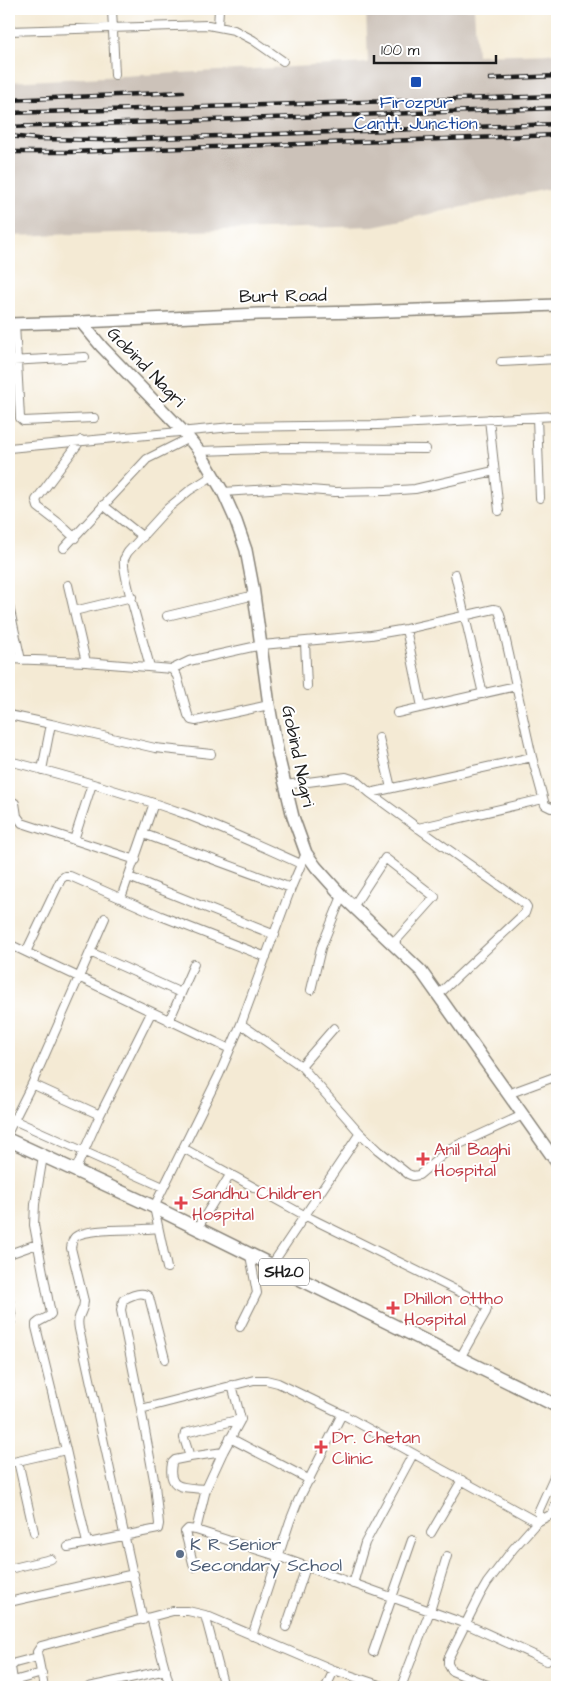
<svg xmlns="http://www.w3.org/2000/svg" width="566" height="1696" viewBox="0 0 566 1696" font-family="'Architects Daughter',sans-serif">
<style>
.industrial{fill:#ccc2b9}
.lines{fill:none;stroke-linecap:round;stroke-linejoin:round}
.street-casing{stroke:#888378;stroke-width:10}
.secondary-casing{stroke:#888378;stroke-width:14}
.primary-casing{stroke:#888378;stroke-width:15}
.street{stroke:#fff;stroke-width:8}
.secondary{stroke:#fff;stroke-width:11}
.primary{stroke:#fff;stroke-width:12}
.rail-casing{stroke:#1c1c1c;stroke-width:4.5}
.rail{stroke:#fff;stroke-width:2.5;stroke-dasharray:8;stroke-linecap:butt}
.transit-dot{fill:#1a4fb4;stroke:#fff;stroke-width:2}
.health-dot{fill:#e0444e;stroke:#fff;stroke-width:2}
.service-dot{fill:#5c6f8a;stroke:#fff;stroke-width:2}
.labels{text-anchor:middle;dominant-baseline:central;stroke-width:4;stroke-linejoin:round;paint-order:stroke}
.shield{fill:#fff;stroke:#606060;stroke-width:1}
.shield-label{font-size:16px;font-weight:bold;fill:#1c1c1c}
.transit-label{font-size:18px;fill:#164399;stroke:#fff}
.street-label{font-size:18px;fill:#1c1c1c;stroke:#fff}
.health-label{font-size:18px;fill:#be3a42;stroke:#fff;text-anchor:start}
.service-label{font-size:18px;fill:#4e5e75;stroke:#fff;text-anchor:start}
</style>
<rect width="100%" height="100%" fill="#fff"/>
<filter id="ink" filterUnits="userSpaceOnUse"><feTurbulence type="fractalNoise" baseFrequency=".02" numOctaves="2"/><feDisplacementMap in="SourceGraphic" scale="10" xChannelSelector="R" yChannelSelector="G"/><feConvolveMatrix kernelMatrix="1 2 1 2 8 2 1 2 1" color-interpolation-filters="sRGB"/></filter>
<filter id="wash" filterUnits="userSpaceOnUse"><feTurbulence type="fractalNoise" baseFrequency=".0096" numOctaves="4" result="noise"/><feDisplacementMap in="SourceGraphic" scale="20" xChannelSelector="R" yChannelSelector="G"/><feGaussianBlur stdDeviation="1.12" result="paint"/><feColorMatrix in="noise" values="0 0 0 0 0 0 0 0 0 0 0 0 0 0 0 0 0 1.4 0 .05"/><feComposite in="paint" operator="in"/></filter>
<g filter="url(#wash)">
<rect width="100%" height="100%" fill="#f4ead4"/>
<path class="industrial" d="M366,9H474L477,55L557,53V187L373,226L9,236V82L368,63Z"/>
</g>
<g filter="url(#ink)">
<g class="lines">
<g class="street-casing">
<path id="street" d="M112,9L115,75
M218,27L219,9
M9,31L208,25L234,30L253,40L283,61
M15,324L20,418L23,421L94,418
M9,361L85,357
M501,362L557,359
M537,417L540,498
M489,419L499,511
M9,448L232,427L377,425L557,416
M199,451L289,448L426,449
M223,492L285,488L335,492L385,491L415,489L494,471
M103,505L143,537
M75,538L60,524L38,507L36,500L81,440
M64,548L147,459L189,438
M455,574L483,694
M68,585L86,662
M9,606L21,660
M74,611L132,597
M167,616L255,595
M406,629L422,707
M305,642L307,686
M9,659L86,662L172,669L177,676L188,715L191,720L196,721L269,705
M150,667C146,649 121,572 124,559C125,558 127,553 128,552L168,508L190,490L214,475
M172,669L189,661L262,645L371,635L406,629L494,609L498,610L500,614L532,757
M397,713L516,686
M9,715L51,724L42,770
M51,724L155,748L211,754
M379,738L391,788
M9,761C68,776 127,793 185,814C224,829 263,847 301,864
M285,785L346,777L355,780L370,793L532,757L545,805L551,808L557,807
M370,793L418,828L525,904L527,907L525,913L438,995
M9,800L15,803L17,816L22,823L136,860
M418,828L543,799
M144,834L291,888
M74,840L92,784
M129,877L275,935
M121,898L154,803
M353,907L385,858L435,897L393,944
M9,944L230,1049
M26,952L61,879L65,876H70L161,916L266,957
M90,952L181,993
M311,990L321,948L342,896
M169,1021L194,964
M241,1024L301,1066L360,1133L378,1150L408,1174L413,1176L419,1175L451,1148L523,1115
M301,1066L334,1028
M32,1084L100,1115
M508,1094L557,1076
M9,1118L163,1187
M9,1130L32,1084L105,918
M183,1148L304,1215L482,1303L487,1308L486,1312L460,1358
M43,1156L35,1204L34,1225L51,1314C47,1319 41,1319 36,1324V1327L66,1450L87,1543
M75,1171L100,1115L151,1013
M197,1229L230,1175
M9,1254L37,1244
M271,1266L360,1133
M167,1268L154,1207L219,1075L241,1024L291,888L306,853
M9,1300L12,1320
M240,1327L257,1293L250,1255
M165,1359L149,1297C143,1290 130,1296 123,1300L121,1310L141,1409L254,1380H266L278,1383L342,1414L537,1522
M230,1438L310,1480
M223,1452L190,1457L184,1438L185,1433L241,1419
M190,1457L175,1460L172,1463C167,1491 184,1487 206,1489
M18,1461L34,1532
M9,1463L66,1450
M539,1520V1510L557,1470
M196,1530L206,1489L223,1452L241,1419L232,1385
M431,1533L462,1480
M68,1547L158,1529L159,1524L155,1485L141,1409
M194,1567L185,1532L188,1529L196,1530L280,1557L466,1624L547,1661
M9,1569L51,1559
M353,1584L365,1543L413,1454
M9,1602L134,1574
M205,1615L224,1687
M151,1617L170,1687
M143,1620L79,1329C76,1313 84,1314 84,1301L71,1248C72,1243 72,1240 75,1237C87,1227 139,1231 158,1228
M286,1627L306,1567
M252,1636L290,1521L298,1501L342,1414
M373,1652L412,1540
M13,1680L11,1667L15,1663L38,1657
M10,1682L42,1673
M44,1687L37,1652L41,1646L173,1611H188L205,1615L334,1670L385,1687
M89,1687L166,1670
M326,1687L334,1670
M401,1687L430,1611L447,1556
M492,1687L452,1671L448,1664V1659L480,1595L487,1583L513,1549L537,1522L552,1514L557,1501"/>
</g>
<g class="secondary-casing">
<path id="secondary" d="M81,322L102,347L183,431L199,451L223,492L236,521L246,550L253,587L269,705L278,755L293,817L306,853L316,867L342,896L421,971L557,1163
M9,324L81,322L259,314L363,312L557,305"/>
</g>
<g class="primary-casing">
<path id="primary" d="M9,1140L154,1207L557,1406"/>
</g>
<use href="#street" class="street"/>
<use href="#secondary" class="secondary"/>
<use href="#primary" class="primary"/>
<g class="rail-casing">
<path id="rail" d="M490,79L557,76
M9,100L183,92
M9,113L557,96
M9,127L557,108
M9,136L38,139L103,140L557,124
M9,152H70L557,135"/>
</g>
<use href="#rail" class="rail"/>
</g>
</g>
<rect class="transit-dot" x="410" y="76" width="12" height="12" rx="2.5"/>
<g class="health-dot">
<path d="M420.5 1151.5h5v5h5v5h-5v5h-5v-5h-5v-5h5z"/>
<path d="M178.5 1195.5h5v5h5v5h-5v5h-5v-5h-5v-5h5z"/>
<path d="M390.5 1300.5h5v5h5v5h-5v5h-5v-5h-5v-5h5z"/>
<path d="M318.5 1439.5h5v5h5v5h-5v5h-5v-5h-5v-5h5z"/>
</g>
<circle class="service-dot" cx="180" cy="1554" r="5"/>
<g class="labels">
<rect class="shield" x="259" y="1258.5" width="50" height="27" rx="4"/>
<g class="shield-label">
<text x="284" y="1272">SH20</text>
</g>
<g class="transit-label">
<text x="416" y="102">Firozpur<tspan x="416" dy="21">Cantt. Junction</tspan></text>
</g>
<g class="street-label">
<text transform="translate(283 296) rotate(-1)">Burt Road</text>
<text transform="translate(146 367) rotate(46)">Gobind Nagri</text>
<text transform="translate(298 756) rotate(78)">Gobind Nagri</text>
</g>
<g class="health-label">
<text x="434" y="1149">Anil Baghi<tspan x="434" dy="21">Hospital</tspan></text>
<text x="192" y="1193">Sandhu Children<tspan x="192" dy="21">Hospital</tspan></text>
<text x="404" y="1298">Dhillon ottho<tspan x="404" dy="21">Hospital</tspan></text>
<text x="332" y="1437">Dr. Chetan<tspan x="332" dy="21">Clinic</tspan></text>
</g>
<g class="service-label">
<text x="190" y="1544">K R Senior<tspan x="190" dy="21">Secondary School</tspan></text>
</g>
</g>
<rect width="566" height="1696" fill="none" stroke="#fff" stroke-width="30"/>
<path d="M374 55v8h122v-8" fill="none" stroke="#1c1c1c" stroke-width="2.5"/>
<text x="381" y="55" font-size="15" fill="#1c1c1c" stroke="#ffffff" stroke-width="4" paint-order="stroke">100 m</text>
</svg>
